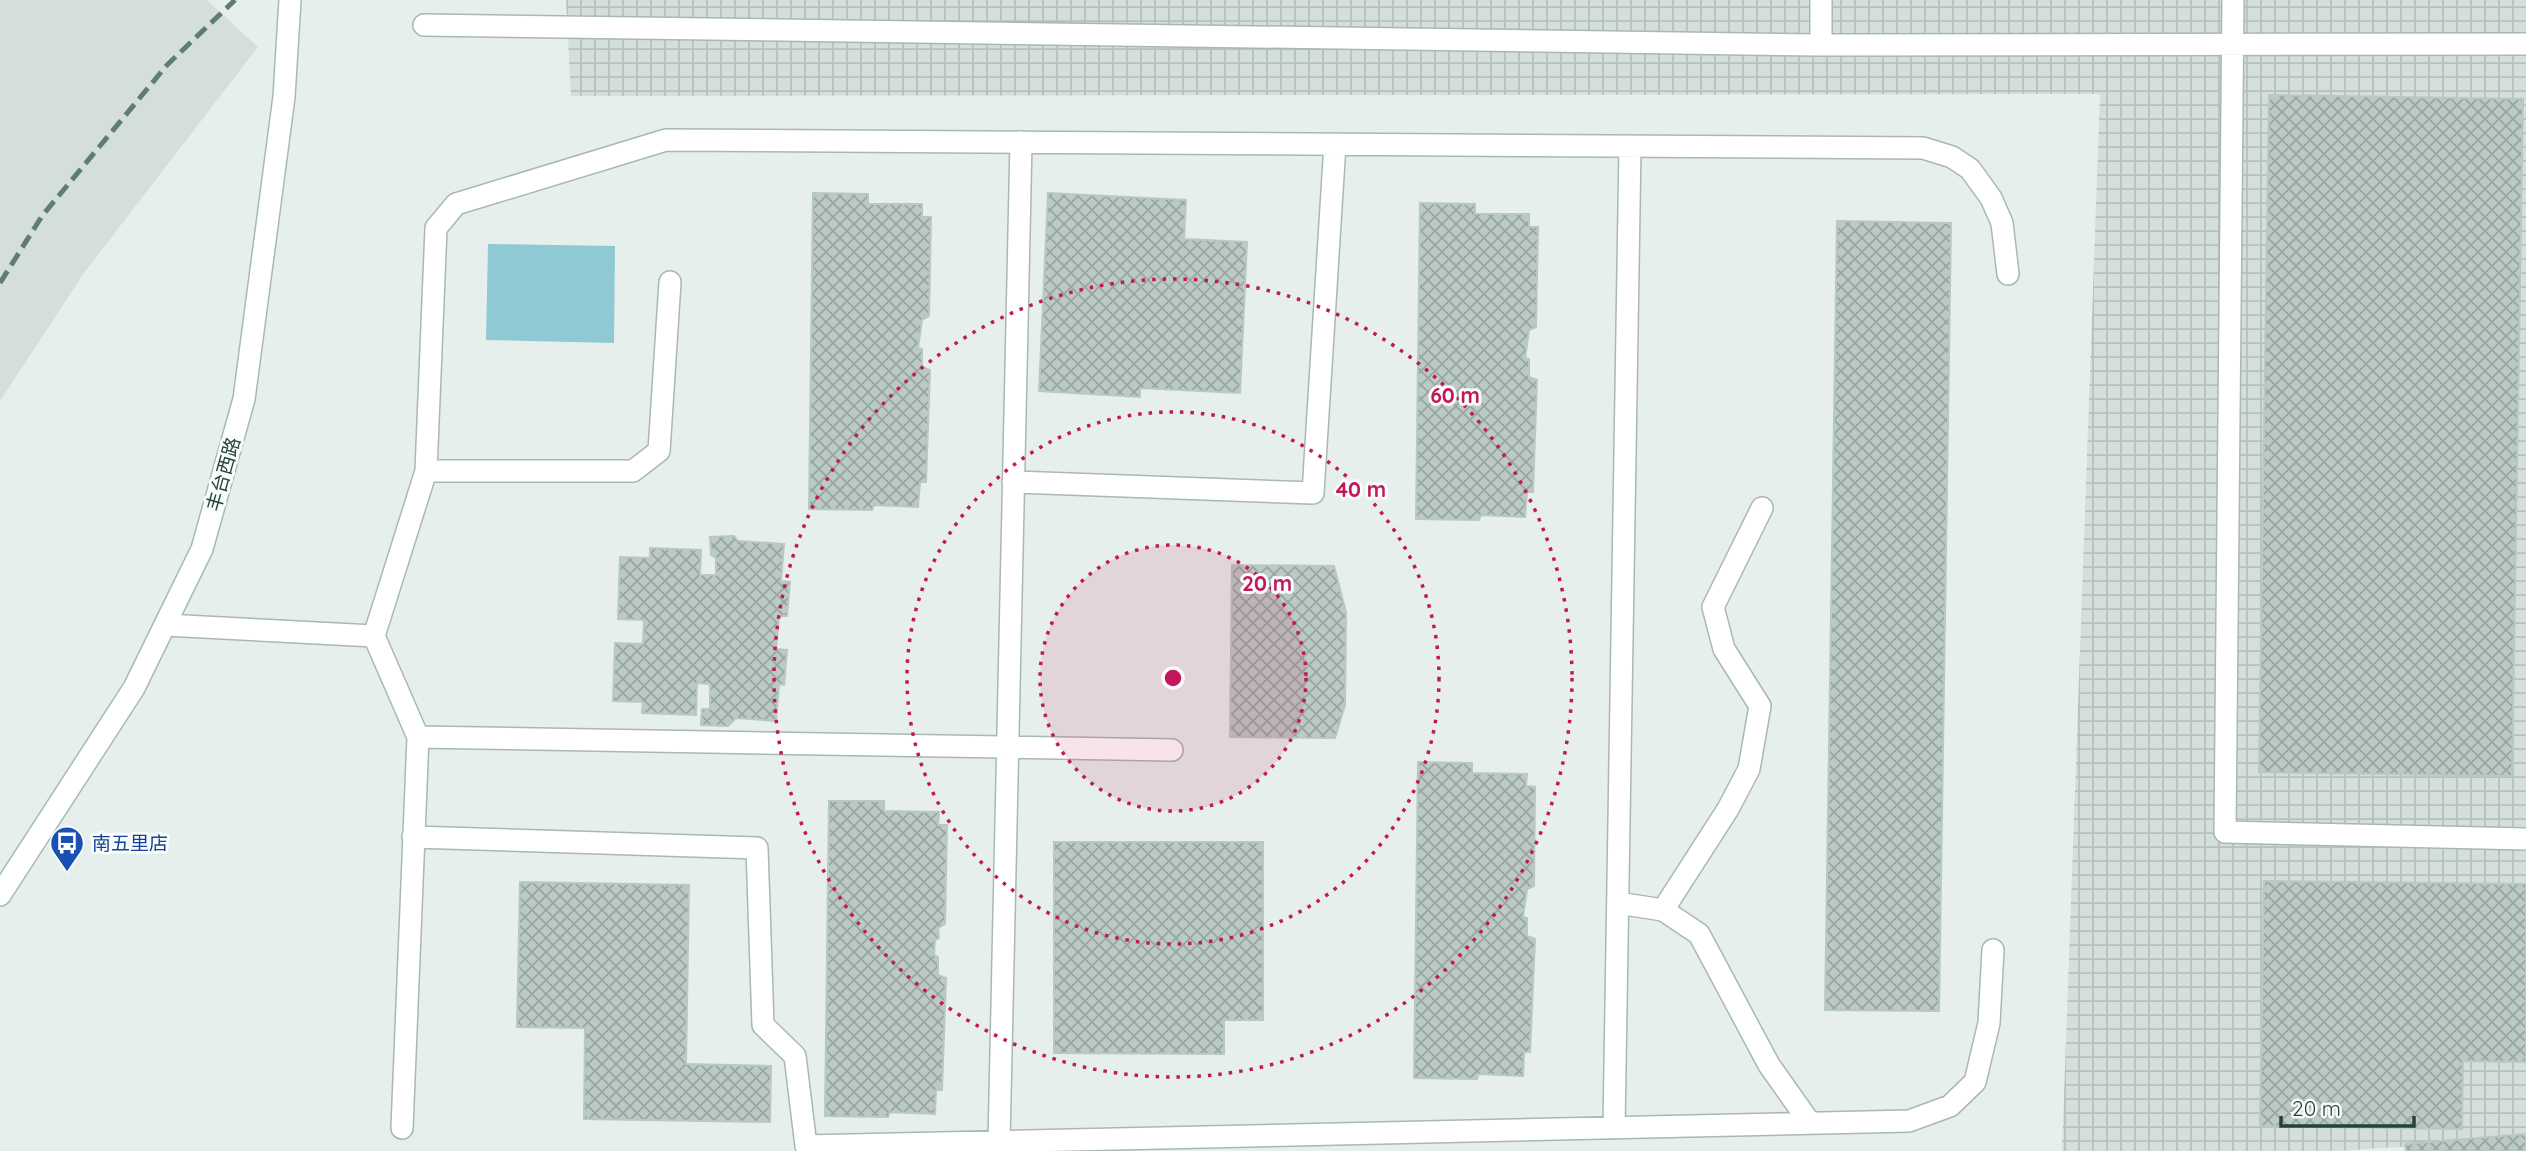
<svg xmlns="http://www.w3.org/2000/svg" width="2526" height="1151" viewBox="0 0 2526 1151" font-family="Quicksand,'Noto Sans SC',sans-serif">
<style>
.built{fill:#d4dfda}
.industrial{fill:url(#industrial-grid)}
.water{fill:#8ec9d4}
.building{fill:url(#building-cross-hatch);stroke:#b8c9c2;stroke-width:2}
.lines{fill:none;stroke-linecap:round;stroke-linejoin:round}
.minor-casing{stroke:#a8b8b2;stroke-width:24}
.secondary-casing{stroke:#a4bbb3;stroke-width:24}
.minor{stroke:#fff;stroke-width:21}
.secondary{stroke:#fff;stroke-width:21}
.rail{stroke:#5f7d75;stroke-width:5;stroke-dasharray:14 7;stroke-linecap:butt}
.ring{fill:none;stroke:#c2185b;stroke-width:3.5;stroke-dasharray:3.5 7}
.labels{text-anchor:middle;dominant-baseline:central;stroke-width:6;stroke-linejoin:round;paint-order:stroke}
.street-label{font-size:19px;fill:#24423a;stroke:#f7fbf9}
.transit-label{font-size:19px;fill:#164399;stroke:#f7fbf9;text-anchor:start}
.centre{fill:#c2185b;stroke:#f7fbf9;stroke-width:3.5}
.ring-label{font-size:21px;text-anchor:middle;font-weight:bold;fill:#c2185b;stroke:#f7fbf9;stroke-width:6;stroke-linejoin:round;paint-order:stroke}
</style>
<defs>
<pattern id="industrial-grid" width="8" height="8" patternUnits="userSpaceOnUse" patternTransform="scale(1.75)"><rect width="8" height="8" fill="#d4dfda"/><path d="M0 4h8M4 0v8" fill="none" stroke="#b6c1bc"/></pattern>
<pattern id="building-cross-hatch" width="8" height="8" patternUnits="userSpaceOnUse" patternTransform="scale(1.75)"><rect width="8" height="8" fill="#bbcac4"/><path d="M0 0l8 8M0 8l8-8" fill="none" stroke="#98a6a0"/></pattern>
</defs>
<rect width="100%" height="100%" fill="#e6efeb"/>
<path class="built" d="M0,0H207L258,47L84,273L0,401Z"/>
<path class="industrial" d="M566,0H2526V1139L2337,1151H2062L2100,94L571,96Z"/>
<path class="water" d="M488,244L615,246L614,343L486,340Z"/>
<path class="building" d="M2269,95L2523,99L2512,776L2259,772Z
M813,193L868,194V204H922V217H931L929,316L922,320L918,348L922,349V367L930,370L926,482H920L918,507L874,505L872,510L809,509Z
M1048,193L1186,200L1184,239L1247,242L1240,393L1140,388V397L1039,391Z
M1420,203L1475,204V214H1529V227H1538L1536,327L1529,330L1525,358L1529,359V377L1537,380L1533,492H1527L1525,517L1481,515L1479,520L1416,519Z
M1837,221L1951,223L1939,1011L1825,1010Z
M734,536L738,541L784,544L781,581L790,582L787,616H779L776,649L787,650L784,685L779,684L776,721L736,718L728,726L701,725L702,709H710V684L697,683L696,715L642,713L643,702L613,701L615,643L643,644L644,620L618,619L620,557L650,558V548L701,550L700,575H716V558L711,555L710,537Z
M1232,565L1334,566L1346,612L1345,705L1335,738L1230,737Z
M1418,762L1472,763V773L1527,774L1526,786L1535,787L1534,886L1527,889L1523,917L1527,918V936L1535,939L1530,1052H1524L1523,1076L1478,1074L1477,1079L1414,1078Z
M829,801H884V811L939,812L938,825H947L945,924L938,928L939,938L935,940L934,955L938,957V975L946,978L942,1090H936L935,1114L890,1112L888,1117L825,1116Z
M1054,842H1263V1020H1224V1054L1054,1053Z
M2264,881L2526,884V1062L2463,1061L2462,1129L2260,1126Z
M520,882L689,885L686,1064L771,1066L770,1122L584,1119L585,1028L517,1027Z
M2526,1134V1151H2406L2405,1144Z"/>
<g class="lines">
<g class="minor-casing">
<path id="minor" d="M1821,0V45
M2233,0L2225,832L2526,839
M424,25L1821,45L2526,44
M426,471H633L659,451L670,282
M1013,482L1313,493L1335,144
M165,625L374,636L418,737L402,1128
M374,636L426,471L436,228L456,204L666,140L1923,148L1952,157L1970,169L1991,198L2002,223L2008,274
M418,737L1172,750
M413,837L757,848L763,1025L795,1056L806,1146L1909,1121L1950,1106L1975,1082L1989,1023L1993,950
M1618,903L1663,910L1699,934L1769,1065L1810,1123
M1663,910L1728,809L1749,769L1760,706L1724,649L1713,607L1762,508
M1614,1128L1630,146
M999,1142L1021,142"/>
</g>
<g class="secondary-casing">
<path id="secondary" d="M0,895L134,688L202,549L244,399L284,97L290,0"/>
</g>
<use href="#minor" class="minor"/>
<use href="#secondary" class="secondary"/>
<path class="rail" d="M0,283L42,216L167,65L235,0"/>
</g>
<circle cx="1173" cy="678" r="133" fill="#c2185b" fill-opacity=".12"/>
<g class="ring">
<circle cx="1173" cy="678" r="133"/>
<circle cx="1173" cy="678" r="266"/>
<circle cx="1173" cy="678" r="399"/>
</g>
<defs>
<g id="bus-pin" transform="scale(1.75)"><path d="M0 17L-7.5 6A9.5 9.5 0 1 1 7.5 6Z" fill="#1a4fb4" stroke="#f7fbf9"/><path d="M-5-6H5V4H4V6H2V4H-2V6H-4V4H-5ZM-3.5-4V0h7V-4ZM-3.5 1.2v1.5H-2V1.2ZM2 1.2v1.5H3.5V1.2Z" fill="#fff"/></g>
</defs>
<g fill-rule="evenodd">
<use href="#bus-pin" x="67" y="843"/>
</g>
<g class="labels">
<g class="street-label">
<text transform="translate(223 474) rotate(-74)">丰台西路</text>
</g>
<g class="transit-label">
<text x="92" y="843">南五里店</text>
</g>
</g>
<circle cx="1173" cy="678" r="10" class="centre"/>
<g class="ring-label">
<text x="1455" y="403">60 m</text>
<text x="1361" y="497">40 m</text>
<text x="1267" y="591">20 m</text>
</g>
<path d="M2281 1116v10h133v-10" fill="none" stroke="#24423a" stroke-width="3.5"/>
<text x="2292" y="1116" font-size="21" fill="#24423a" stroke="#f7fbf9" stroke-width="5" paint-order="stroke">20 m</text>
</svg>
